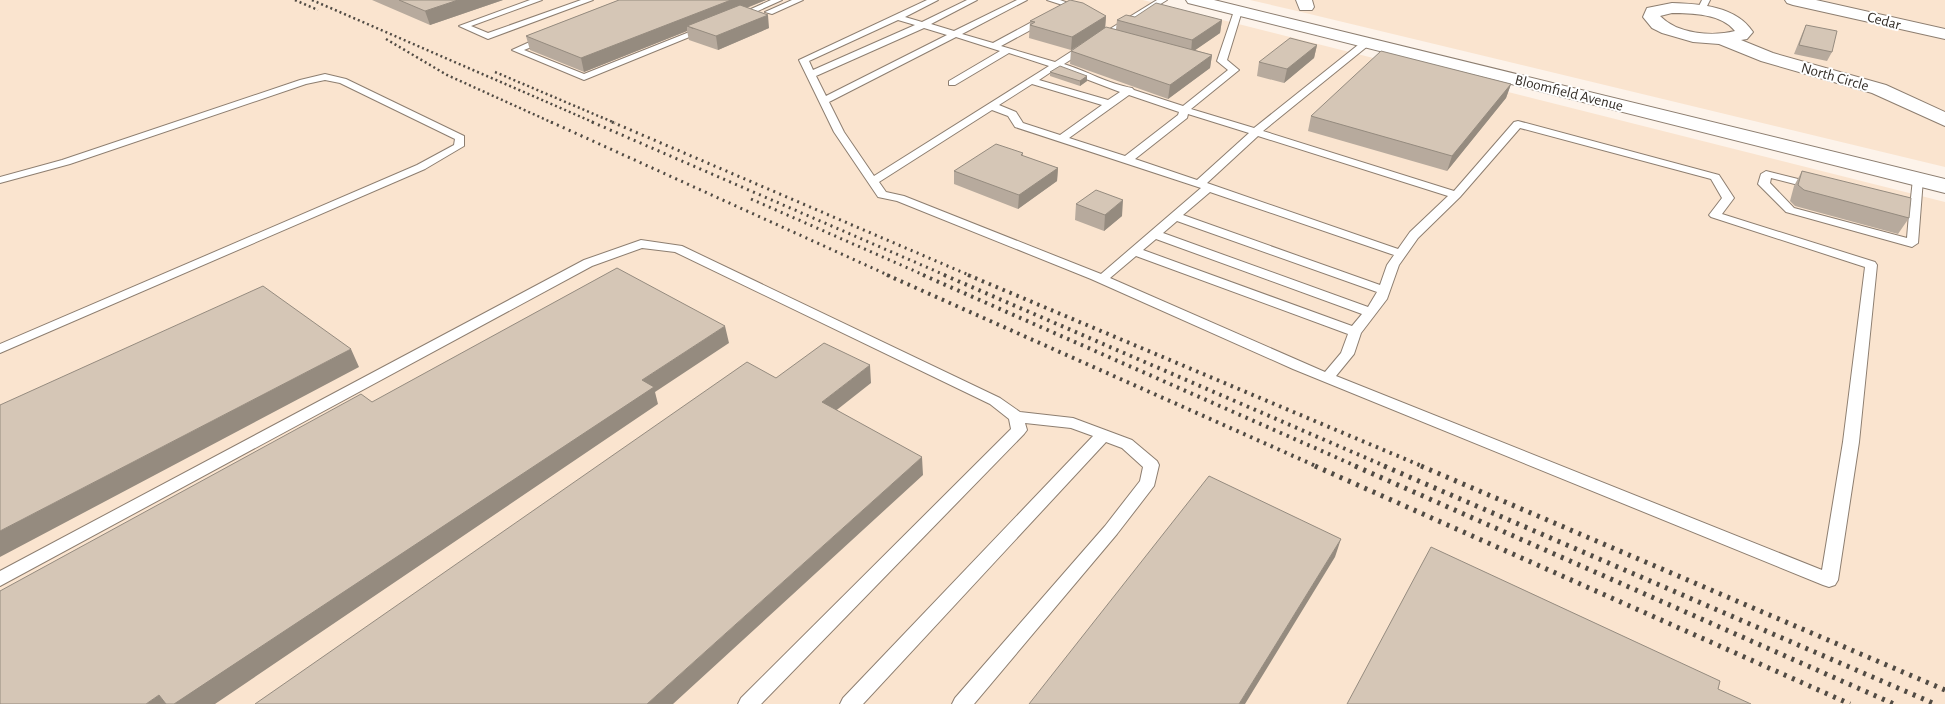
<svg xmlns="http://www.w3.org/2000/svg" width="1945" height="704" viewBox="0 0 1945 704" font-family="'Alegreya Sans',sans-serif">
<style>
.built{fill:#fae4cf}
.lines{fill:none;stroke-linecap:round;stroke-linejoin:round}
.lane-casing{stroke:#8d7e70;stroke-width:2}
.street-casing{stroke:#8d7e70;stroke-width:2}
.secondary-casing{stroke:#8d7e70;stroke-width:2}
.lane{fill:#fff;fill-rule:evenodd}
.street{fill:#fff;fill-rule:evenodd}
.secondary{fill:#fff;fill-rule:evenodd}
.rail-far3{stroke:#514b44;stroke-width:2.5;stroke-dasharray:2 3;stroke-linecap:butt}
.rail-far2{stroke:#514b44;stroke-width:3;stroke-dasharray:2 4.5;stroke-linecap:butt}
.rail-far1{stroke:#514b44;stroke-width:4;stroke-dasharray:2.5 5;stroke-linecap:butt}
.rail{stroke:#514b44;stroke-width:5;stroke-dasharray:3 6;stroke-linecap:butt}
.wall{fill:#b7aa9d}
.shaded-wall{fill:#958b7f}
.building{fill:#d5c6b6;stroke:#958b7f}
.labels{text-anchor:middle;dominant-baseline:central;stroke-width:4;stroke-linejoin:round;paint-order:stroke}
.far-street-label{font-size:15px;fill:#352f29;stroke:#fff}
</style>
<rect width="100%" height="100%" fill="#fdf3ea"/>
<path class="built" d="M0,0H1143L1945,202V704H0Z
M1250,0H1945V167L1293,10Z"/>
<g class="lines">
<g class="lane-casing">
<path id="lane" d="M530,0H542L471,26L488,33L581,0H593L488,39L459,26Z
M771,0H782L740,19L733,17Z
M792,0H803L772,14L765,12Z
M927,0H938L905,17L922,22L967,0H977L931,24L954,31L1017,0H1027L962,34L993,43L1043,16H1049V20L1001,46L1055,62L1083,44H1089V48L1064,64C1087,71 1108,84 1132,88L1134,90L1183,106L1228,70L1217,61L1234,11L1241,9L1242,11L1227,60L1239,70L1191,109L1254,128L1363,41H1369V45L1263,131L1454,191L1514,122L1518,121L1719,175L1734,198L1722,214L1875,262L1877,265L1859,442L1838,580L1835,585L1829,587L1823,585L1293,369L1091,279L897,201L878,197L834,132L799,60ZM898,20L915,25L813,70L809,61ZM924,28L947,35L826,96L816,76ZM956,37L1000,51L949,81V85H955L1009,53L1049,66L874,176L844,132L829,102ZM1057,68L1120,92L1108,100L1039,80ZM1032,84L1102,105L1060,135L1023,123L1016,112L999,105ZM1129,95L1179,112L1178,115L1125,156L1069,138ZM992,110L1008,116L1015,127L1201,188L1101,274L904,196L886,192L879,182ZM1188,114L1249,133L1197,180L1135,159L1187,118ZM1520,128L1711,179L1722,198L1709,215L1711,217L1865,267L1843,442L1822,570L1336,376L1354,354L1361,333L1387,299L1399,265L1418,238L1460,197ZM1258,136L1448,196L1410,232L1398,249L1207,183ZM1210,192L1394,255L1387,265L1380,285L1183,215ZM1177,221L1377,292L1368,307L1163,233ZM1156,239L1362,314L1352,326L1143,250ZM1136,256L1348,334L1341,353L1325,372L1110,278Z
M1047,0H1060L1085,9L1081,11Z
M1157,0H1167L1112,34V38H1104L1100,35Z
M1702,0H1710L1704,12H1701L1697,10Z
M702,27L709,29L584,80L512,50L543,36H549V40L524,50L584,74Z
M325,74L346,79L464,136V146L425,169L0,353V344L417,165L454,145L455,139L340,83L325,80L306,84L70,164L0,183V177L62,160L300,80Z
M1766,171L1818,184L1820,186L1814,189L1771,178L1770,183L1794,208L1907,238L1909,214L1889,209L1887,207L1893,204L1910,207L1913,179L1918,176L1922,177L1923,179L1918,243L1912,247L1786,212L1758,184L1761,174Z
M641,240L682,246L1000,398L1020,412L1073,418L1132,440L1157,461L1159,465L1154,486L1117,534L974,704H952L955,698L1105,526L1140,481L1143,467L1122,448L1106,442L863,704H840L843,698L1093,436L1071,428L1025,423L1027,430L1024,434L761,704H738L741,698L1011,429L1009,419L990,404L675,252L642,248L592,266L0,586V571L584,260Z"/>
</g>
<g class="street-casing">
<path id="street" d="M1296,0H1312L1314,7L1312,10H1300Z
M1785,0H1816L1945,29V39L1793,5L1787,3Z
M1672,3C1701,4 1736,6 1753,32L1747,39L1741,40L1773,53L1886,85L1945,112V126L1872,93L1761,61L1719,44L1693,42L1662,33L1652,28L1643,17L1647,8ZM1672,13C1692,13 1722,14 1735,31C1712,37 1677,34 1660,16Z"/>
</g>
<g class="secondary-casing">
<path id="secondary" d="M1186,0H1214L1945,179V193L1188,3Z"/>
</g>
<use href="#lane" class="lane"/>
<use href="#street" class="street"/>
<use href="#secondary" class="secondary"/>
<path class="rail-far3" d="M295,0L318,10
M312,0L595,123
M386,39L447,75L553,123
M495,72L615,123"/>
<path class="rail-far2" d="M551,122L890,276
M592,122L947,276
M612,122L971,276
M751,199L926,276"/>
<path class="rail-far1" d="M887,275L1318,467
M923,275L1358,467
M944,275L1387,467
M968,275L1424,467"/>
<path class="rail" d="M1315,466L1850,704
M1355,466L1894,704
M1384,466L1935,704
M1421,466L1945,690"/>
</g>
<path class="wall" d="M372,0H503L430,25Z
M619,0H766L747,8L769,28L718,50L689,40L687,31L584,72L530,50L526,36Z
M1106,16L1105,28L1116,29L1117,20L1135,17L1222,20L1220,33L1195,50L1212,55L1210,68L1168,99L1070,64L1071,50L1029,38L1030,21Z
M1806,25L1832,52L1827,61L1794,54L1802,34Z
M1317,45L1314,58L1284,83L1257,76L1259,62Z
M1050,72L1087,76V81L1080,86L1050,76Z
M1511,84L1506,98L1447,171L1308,131L1311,116Z
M1023,153V156L1058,168L1057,181L1018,209L954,184V171Z
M1802,171L1909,218L1898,234L1795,206L1790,201L1794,186Z
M1076,204L1122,216L1104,231L1075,220Z"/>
<path class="shaded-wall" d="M458,0H503L430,25L425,11Z
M731,0H766L693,29L687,26V31L584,72L581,58Z
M768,15L769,28L718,50L716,36Z
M1106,16L1105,29L1071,50L1072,37Z
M1222,20L1220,33L1191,53L1192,40Z
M1317,45L1314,58L1284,83L1287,69Z
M1212,55L1210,68L1168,99L1170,85Z
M1087,76V81L1080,86V81Z
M1511,84L1506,98L1447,171L1452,156Z
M1058,168L1057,181L1018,209L1019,195Z
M1123,200L1122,216L1104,231L1105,215Z
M725,326L729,343L655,392L658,404L215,704H174L642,380Z
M351,349L359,367L0,557V531Z
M870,365L871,383L824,420L822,402Z
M922,457L923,475L673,704H647Z
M1341,539L1335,557L1245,704H1239Z
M159,695L167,704H146Z"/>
<path class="building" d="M399,0H458L425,11Z
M619,0H731L581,58L526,36Z
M1070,0L1083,3L1106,16L1072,37L1030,25L1035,22L1030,21Z
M1156,3L1222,20L1192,40L1117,20L1126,15L1135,17Z
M740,5L768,15L716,36L687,26Z
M1806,25L1837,31L1832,52L1799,45Z
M1106,27L1212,55L1170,85L1071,51Z
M1290,38L1317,45L1287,69L1259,62Z
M1381,51L1511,84L1452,156L1311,116Z
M1060,66L1087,76L1080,81L1050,72Z
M996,144L1023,153L1021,155L1058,168L1019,195L954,171Z
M1802,171L1911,198L1909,218L1804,190L1798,185Z
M1096,190L1123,200L1105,215L1076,204Z
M617,268L725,326L642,380L654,387L174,704H166L159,695L146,704H0V591L361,394L372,402Z
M263,286L351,349L0,531V405Z
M824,343L870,365L822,402L922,457L647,704H255L747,362L776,378Z
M1209,476L1341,539L1239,704H1029Z
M1431,547L1720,681L1718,689L1751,704H1347Z"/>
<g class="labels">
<g class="far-street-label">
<text transform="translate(1884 21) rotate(15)">Cedar</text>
<text transform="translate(1835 77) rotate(16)">North Circle</text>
<text transform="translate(1569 93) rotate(14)">Bloomfield Avenue</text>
</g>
</g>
</svg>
